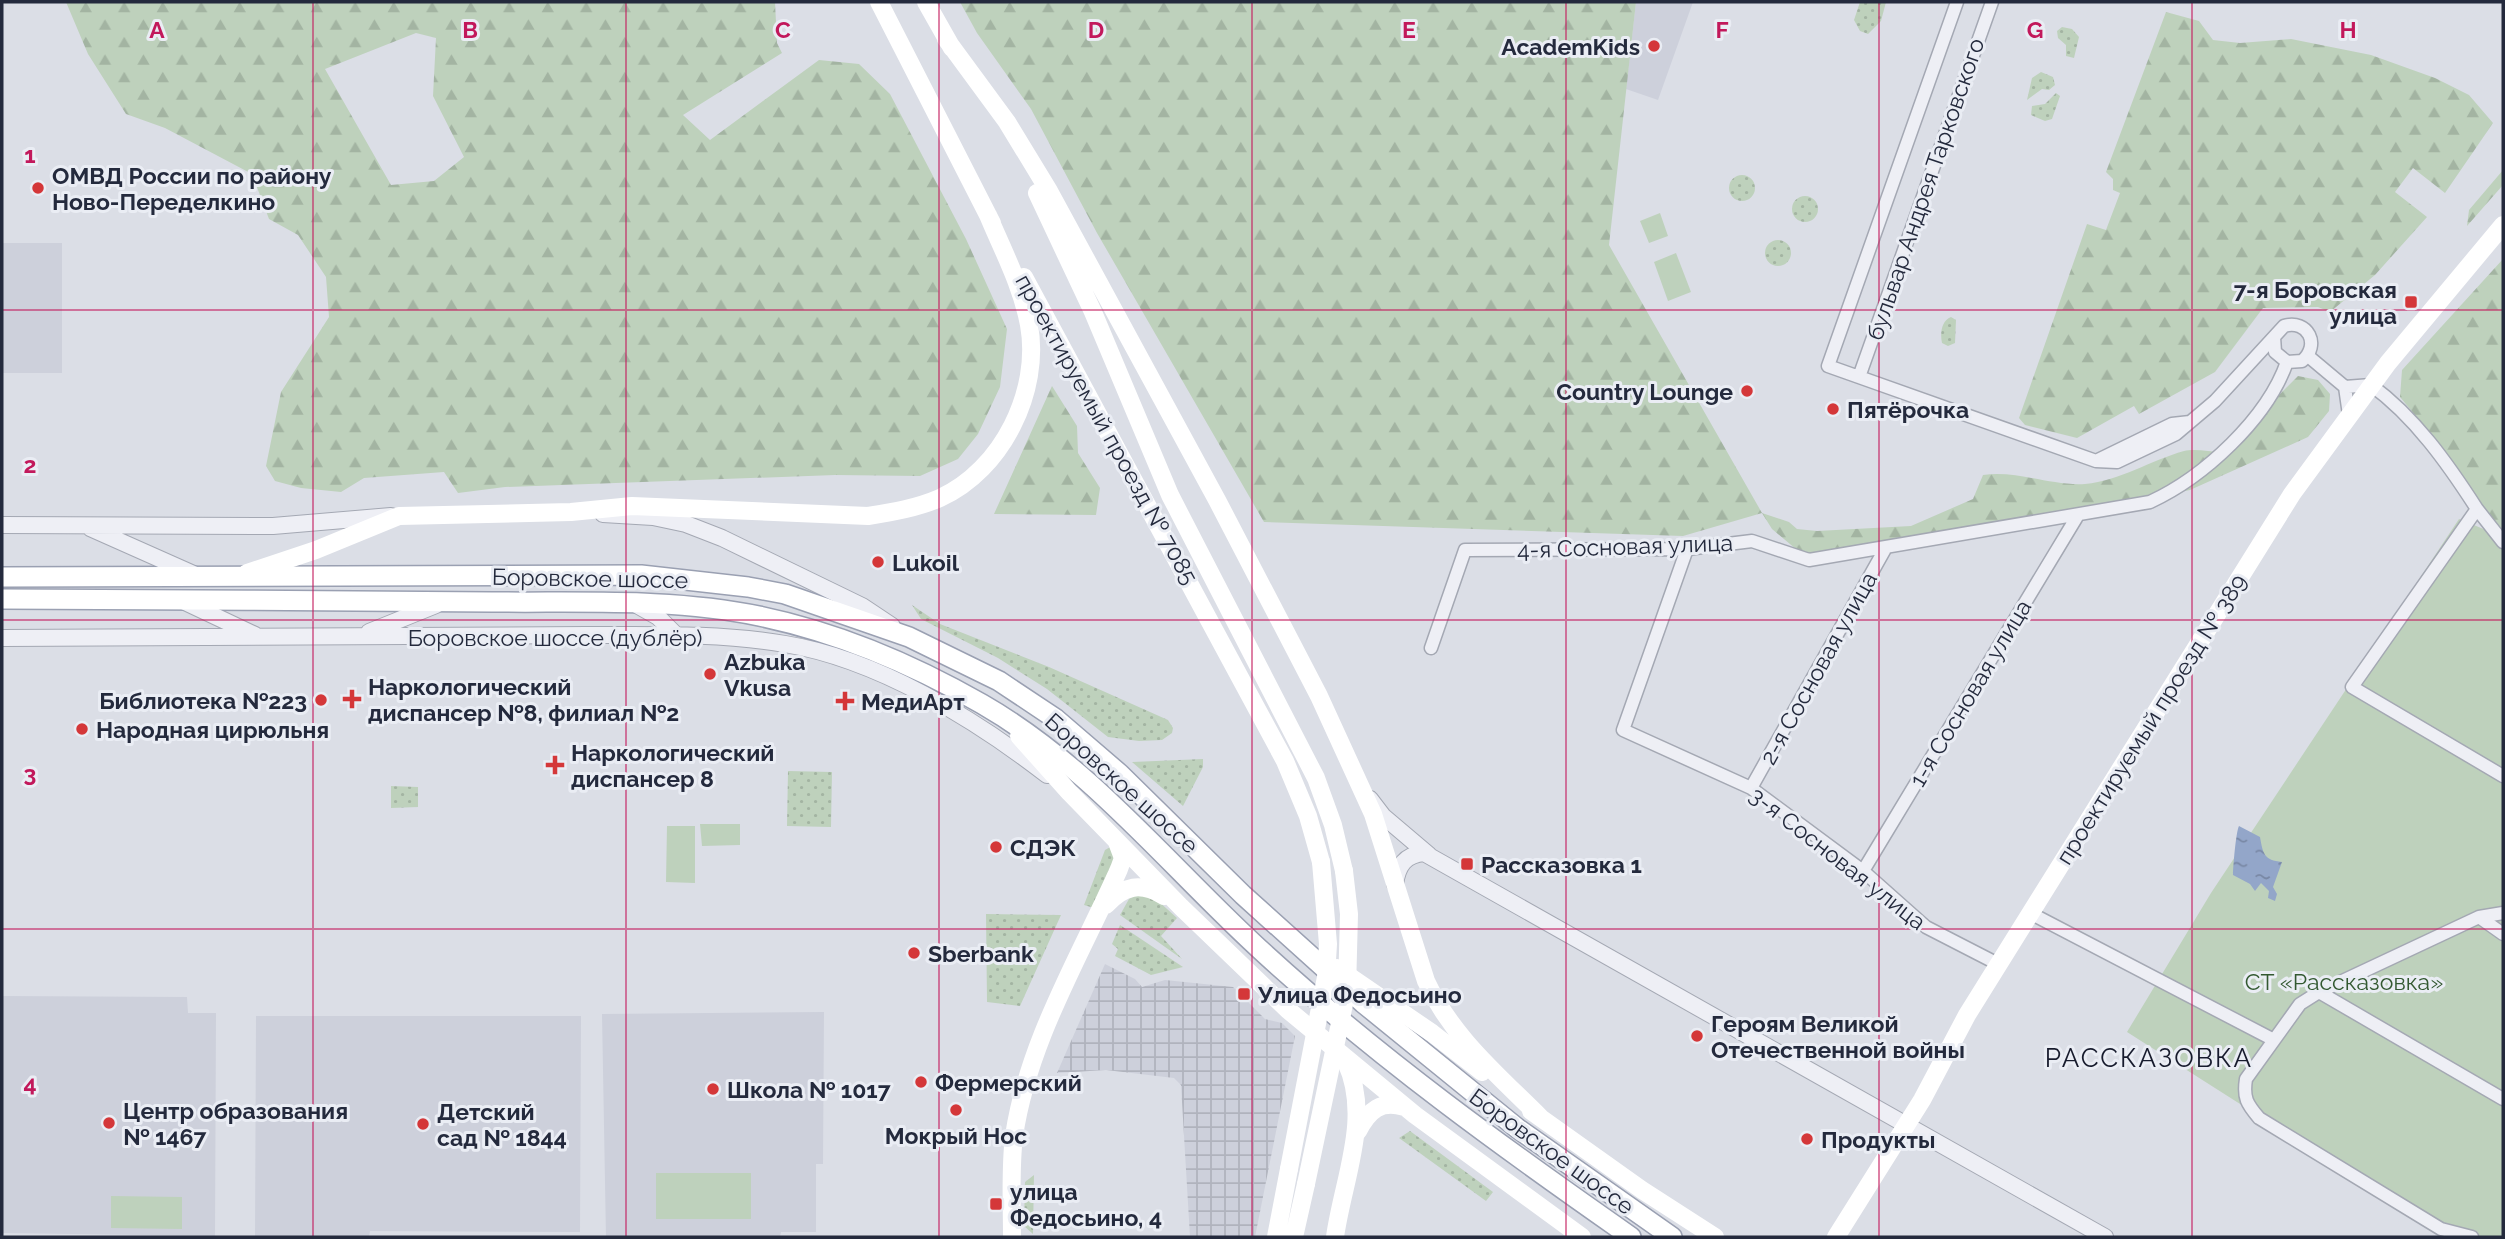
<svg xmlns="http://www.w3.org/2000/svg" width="2505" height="1239" viewBox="0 0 2505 1239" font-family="Raleway,sans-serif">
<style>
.built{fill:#cdd0db}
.industrial{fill:url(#industrial-grid)}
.grass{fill:url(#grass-dots)}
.forest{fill:url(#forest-firs);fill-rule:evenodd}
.garden{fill:#bed1bc}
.water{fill:url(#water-ripples)}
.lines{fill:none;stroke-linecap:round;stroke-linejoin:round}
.minor-casing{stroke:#a4a8b3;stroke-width:15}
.tertiary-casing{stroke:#a4a8b3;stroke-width:18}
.primary-casing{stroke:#9aa0b2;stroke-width:22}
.minor{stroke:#eeeff5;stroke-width:12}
.tertiary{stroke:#eeeff5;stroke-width:16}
.secondary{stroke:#fff;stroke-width:18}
.primary{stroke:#fff;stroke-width:19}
.secondary-bridge{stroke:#fff;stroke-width:18}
.grid{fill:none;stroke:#c2185b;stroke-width:2;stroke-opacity:0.55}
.poi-dot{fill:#d43739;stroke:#eaedf4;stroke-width:2.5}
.labels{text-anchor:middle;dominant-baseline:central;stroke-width:6;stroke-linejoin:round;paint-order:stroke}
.poi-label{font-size:23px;font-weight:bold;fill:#242a3d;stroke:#eaedf4;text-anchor:start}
.street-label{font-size:23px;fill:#242a3d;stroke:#eaedf4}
.park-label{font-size:23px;fill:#335931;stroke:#eaedf4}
.quarter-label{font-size:26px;letter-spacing:2px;fill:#171b2d;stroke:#eaedf4}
.grid-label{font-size:23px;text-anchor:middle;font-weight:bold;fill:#c2185b;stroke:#eaedf4;stroke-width:6;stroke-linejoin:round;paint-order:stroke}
</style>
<defs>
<pattern id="industrial-grid" width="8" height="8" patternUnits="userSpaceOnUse" patternTransform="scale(1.75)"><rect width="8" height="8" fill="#cdd0db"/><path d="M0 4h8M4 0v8" fill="none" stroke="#b0b3bd"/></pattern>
<pattern id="grass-dots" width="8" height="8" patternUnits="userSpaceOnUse" patternTransform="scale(1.75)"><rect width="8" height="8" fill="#bed1bc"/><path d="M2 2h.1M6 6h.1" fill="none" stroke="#a3b4a2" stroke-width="1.8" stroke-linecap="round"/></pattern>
<pattern id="forest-firs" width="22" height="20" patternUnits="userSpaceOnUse" patternTransform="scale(1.75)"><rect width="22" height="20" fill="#bed1bc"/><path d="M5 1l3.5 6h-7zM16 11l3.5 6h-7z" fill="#a3b4a2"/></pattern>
<pattern id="water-ripples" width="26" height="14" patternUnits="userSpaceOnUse" patternTransform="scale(1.75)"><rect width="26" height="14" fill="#93a6c9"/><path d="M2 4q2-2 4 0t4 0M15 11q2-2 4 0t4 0" fill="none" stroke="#7887a4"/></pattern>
</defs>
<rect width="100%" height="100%" fill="#dbdee6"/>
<path class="built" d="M1636,2H1693L1658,100L1626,89Z
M2,243H62V373H2Z
M2,996L187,997L188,1013H216L215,1236L2,1233Z
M824,1012L823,1164H816V1232H781L780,1237H606L602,1014Z
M256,1016H581L580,1232L370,1231L369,1237H255Z"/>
<path class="industrial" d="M1105,964L1135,979L1142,987L1165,980L1233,987L1265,1019L1282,1023L1295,1036L1255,1237H1190L1181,1085L1174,1078L1106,1070L1057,1073Z"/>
<path class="grass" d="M1860,2H1886L1881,21L1868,34L1860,31L1854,20Z
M2062,27L2072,29L2079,37L2074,58L2066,56V45L2058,38L2057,31Z
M2041,72L2053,77L2055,85L2049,90L2042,89L2027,100L2032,78Z
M2056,93L2060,96L2052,119L2045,121L2031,115L2032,106L2045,104Z
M1729 188a13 13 0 1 1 26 0a13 13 0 1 1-26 0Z
M1792 209a13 13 0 1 1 26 0a13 13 0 1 1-26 0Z
M1765 253a13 13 0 1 1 26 0a13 13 0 1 1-26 0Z
M1951,317L1956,320L1955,343L1948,346L1942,343C1940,334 1941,321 1951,317Z
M912,605L940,624L1049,667L1168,720L1173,728L1172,733L1162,740L1139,741L1108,737L1047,689L998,658L921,619Z
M1203,759V767L1183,806L1132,762Z
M788,771L832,772L831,827L787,826Z
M391,786L418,787V807L391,808Z
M1112,846L1116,859L1094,908L1084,905L1105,850Z
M1138,894L1156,899L1177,918L1161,936L1182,959L1120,915L1129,899Z
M986,914L1061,915L1020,1006L987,1002Z
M1120,925L1183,967L1151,975L1115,956L1118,949L1112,944Z
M1410,1131L1493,1192L1486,1201L1399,1138Z
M1034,1175L1033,1234L1024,1226L1025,1182Z"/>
<path class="forest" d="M66,2H775L777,43L782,53L683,115L710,140L819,60L859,64L890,94L966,239L1007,329L1000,387L978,434L958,459L920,476L835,475L505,487L458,493L444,472L364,478L341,492L301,488L275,481L266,466L281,392L329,317L326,277L298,235L269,219L252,174L165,128L126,114L88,54ZM416,33L436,38L433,96L464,157L434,181L391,185L325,69Z
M960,2H1636L1609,245L1762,513L1789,522L1797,529L1817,531L1911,526L1973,499L1983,475C2017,470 2050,486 2085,484C2120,481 2151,460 2184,451C2195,448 2210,452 2222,452L2298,376L2318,380L2330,394L2329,411L2308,437L2190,490L1899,547L1809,560L1772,529L1762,513L1683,536L1264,522L1097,233L1031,109L977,33Z
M2166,12L2199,21L2213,40L2240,43L2291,39L2371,55L2435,78L2469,95L2493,123L2445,193L2413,168L2395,192L2427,217L2375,275L2330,312L2318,307L2263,308L2215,372L2139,414L2134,406L2077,438L2025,425L2019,418L2087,224L2106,230L2120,193L2113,190V179L2106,172Z
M2503,170V185L2467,226L2469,210Z
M2503,259V536L2490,523L2449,456L2400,397L2402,370Z
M1052,386L1077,426L1078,453L1100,488L1096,515L994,514Z"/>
<path class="garden" d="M1660,213L1668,236L1649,243L1640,221Z
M1676,253L1691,292L1668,301L1654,262Z
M2459,519L2503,537V1237L2446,1235L2127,1032L2211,893Z
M700,824H740V845L702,846Z
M667,826H695V883L666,882Z
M656,1173H751V1219H656Z
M111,1196L182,1197V1229L111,1228Z"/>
<path class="water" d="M2239,826L2260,837C2263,854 2264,860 2282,862L2273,887L2277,894L2275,901L2268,898L2269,891L2261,883L2255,891L2250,884L2233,875C2233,868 2236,831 2239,826Z"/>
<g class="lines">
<g class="minor-casing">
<path id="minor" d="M1957,2L1828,366L2096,461L2117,462L2176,434L2215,401L2284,326C2308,319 2321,345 2302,361L2287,362L2275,352L2274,337
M2308,356L2345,387L2349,415
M1859,377L1992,2
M2345,387L2371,385C2415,417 2448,464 2477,509L2352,687L2503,776
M2096,461L2172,424L2190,422
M2477,509L2503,542
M1687,549L1623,730L1751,788L1863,871L1926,927L1998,964
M1431,648L1465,550L1687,549L1752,541L1809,560L2150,502C2204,477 2267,419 2287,362
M1751,788L1885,549
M1863,871L2078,515
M2030,913L2274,1040
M2479,917L2503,934
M2319,992L2503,1099
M2472,1237L2441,1229L2259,1118C2247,1104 2243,1098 2246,1079L2300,1004L2319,992L2479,917L2503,913"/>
</g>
<g class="tertiary-casing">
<path id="tertiary" d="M603,514L653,517L686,524L722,538L862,606L892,626
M2,525L273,526L391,516
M90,528L198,576
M183,601L255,635
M635,604L658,617L677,636
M369,632L436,605
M2,638L587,635C653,635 721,633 785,644C877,659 975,719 1047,775
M1370,799L1383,816L1429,855
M1395,884C1398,865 1405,855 1424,853L2105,1237"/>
</g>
<g class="primary-casing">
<path id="primary" d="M2,577L641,575L748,587L785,594L909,637L999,681L1056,719L1120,774L1243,895L1363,1003L1517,1128L1672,1237
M2,599C165,600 329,600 492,602C580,603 673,598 759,616C836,632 914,665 982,704C1092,767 1173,871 1266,955C1380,1059 1505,1149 1631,1237"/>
</g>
<use href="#minor" class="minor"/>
<use href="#tertiary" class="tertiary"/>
<path class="secondary" d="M879,2L992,223
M926,2L952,48
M946,39L1007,122L1049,191L1217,500L1319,696L1373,814L1426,981C1452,1037 1498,1075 1541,1118
M1037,193L1093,312L1170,495L1316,778L1333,825L1344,871
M1024,277L1285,761L1308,816L1321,862
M247,573L316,550L399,516L571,512L632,506L868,516C893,512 917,508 940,498C1002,470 1041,391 1029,325C1022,286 1003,251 988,215
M1019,736L1069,792L1181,907L1288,1010L1415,1115L1582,1237
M1106,905C1124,885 1141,882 1164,896
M1337,968L1432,1033L1482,1072
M1531,1111L1642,1190L1715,1237
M1358,1131C1369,1110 1381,1100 1404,1107
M1012,1237C1012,1204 1010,1169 1014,1136C1028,1041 1081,955 1119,869L1123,858L1117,842
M1276,1237L1289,1169
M1294,1237L1306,1184
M1335,1237C1343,1179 1372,1118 1346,1062
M1836,1237L1922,1100L1967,1015L2292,494L2388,363L2503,225"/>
<use href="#primary" class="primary"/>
<path class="secondary-bridge" d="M1289,1169L1326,977L1328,944L1321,862
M1306,1184L1347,990L1349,914L1344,871"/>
</g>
<path class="grid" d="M313,2V1237M626,2V1237M939,2V1237M1252,2V1237M1566,2V1237M1879,2V1237M2192,2V1237M2,310H2503M2,620H2503M2,929H2503"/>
<g class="poi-dot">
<circle cx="1654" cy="46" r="7"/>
<circle cx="38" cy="188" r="7"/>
<rect x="2404" y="295" width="14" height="14" rx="3.5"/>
<circle cx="1747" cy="391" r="7"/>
<circle cx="1833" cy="409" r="7"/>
<circle cx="878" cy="562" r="7"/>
<circle cx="710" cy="674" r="7"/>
<path d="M348.5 688.5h7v7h7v7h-7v7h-7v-7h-7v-7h7z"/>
<circle cx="321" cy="700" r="7"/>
<path d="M841.5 690.5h7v7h7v7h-7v7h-7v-7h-7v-7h7z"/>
<circle cx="82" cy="729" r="7"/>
<path d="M551.5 754.5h7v7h7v7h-7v7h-7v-7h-7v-7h7z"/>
<circle cx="996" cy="847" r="7"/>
<rect x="1460" y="857" width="14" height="14" rx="3.5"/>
<circle cx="914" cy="953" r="7"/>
<rect x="1237" y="987" width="14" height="14" rx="3.5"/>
<circle cx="1697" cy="1036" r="7"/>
<circle cx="921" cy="1082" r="7"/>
<circle cx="713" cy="1089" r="7"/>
<circle cx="956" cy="1110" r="7"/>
<circle cx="109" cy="1123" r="7"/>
<circle cx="423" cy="1124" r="7"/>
<circle cx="1807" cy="1139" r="7"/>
<rect x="989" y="1197" width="14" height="14" rx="3.5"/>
</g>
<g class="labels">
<g class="poi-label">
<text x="1640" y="46" text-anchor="end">AcademKids</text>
<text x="52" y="175">ОМВД России по району<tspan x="52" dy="26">Ново-Переделкино</tspan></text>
<text x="2397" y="289" text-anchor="end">7-я Боровская<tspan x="2397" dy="26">улица</tspan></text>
<text x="1733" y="391" text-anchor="end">Country Lounge</text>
<text x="1847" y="409">Пятёрочка</text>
<text x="892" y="562">Lukoil</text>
<text x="724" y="661">Azbuka<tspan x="724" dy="26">Vkusa</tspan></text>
<text x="368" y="686">Наркологический<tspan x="368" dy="26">диспансер №8, филиал №2</tspan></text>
<text x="307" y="700" text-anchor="end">Библиотека №223</text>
<text x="861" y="701">МедиАрт</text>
<text x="96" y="729">Народная цирюльня</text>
<text x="571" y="752">Наркологический<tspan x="571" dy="26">диспансер 8</tspan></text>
<text x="1010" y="847">СДЭК</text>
<text x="1481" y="864">Рассказовка 1</text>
<text x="928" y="953">Sberbank</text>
<text x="1258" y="994">Улица Федосьино</text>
<text x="1711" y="1023">Героям Великой<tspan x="1711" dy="26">Отечественной войны</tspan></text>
<text x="935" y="1082">Фермерский</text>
<text x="727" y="1089">Школа № 1017</text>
<text x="123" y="1110">Центр образования<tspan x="123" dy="26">№ 1467</tspan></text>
<text x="437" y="1111">Детский<tspan x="437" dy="26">сад № 1844</tspan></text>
<text x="956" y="1135" text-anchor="middle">Мокрый Нос</text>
<text x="1821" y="1139">Продукты</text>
<text x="1010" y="1191">улица<tspan x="1010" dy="26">Федосьино, 4</tspan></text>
</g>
<g class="street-label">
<text transform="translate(1925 189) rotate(-71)">бульвар Андрея Тарковского</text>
<text transform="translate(1107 429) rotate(61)">проектируемый проезд № 7085</text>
<text transform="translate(1625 546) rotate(-2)">4-я Сосновая улица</text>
<text transform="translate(590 578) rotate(1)">Боровское шоссе</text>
<text x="555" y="637">Боровское шоссе (дублёр)</text>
<text transform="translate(1818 668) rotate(-61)">2-я Сосновая улица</text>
<text transform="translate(1970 693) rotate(-59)">1-я Сосновая улица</text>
<text transform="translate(2151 719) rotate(-58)">проектируемый проезд № 389</text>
<text transform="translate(1122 783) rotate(42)">Боровское шоссе</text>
<text transform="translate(1838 858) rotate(38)">3-я Сосновая улица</text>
<text transform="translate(1552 1151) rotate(36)">Боровское шоссе</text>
</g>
<g class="park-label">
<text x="2344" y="981">СТ «Рассказовка»</text>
</g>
<g class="quarter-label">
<text x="2149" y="1058">РАССКАЗОВКА</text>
</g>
</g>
<g class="grid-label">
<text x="157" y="38">A</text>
<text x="470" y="38">B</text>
<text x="783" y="38">C</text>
<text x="1096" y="38">D</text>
<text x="1409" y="38">E</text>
<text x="1722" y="38">F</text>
<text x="2035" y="38">G</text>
<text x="2348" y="38">H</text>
<text x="30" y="163">1</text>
<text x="30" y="473">2</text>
<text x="30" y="782">3</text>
<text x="30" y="1092">4</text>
</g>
<rect width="2505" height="1239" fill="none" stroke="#242a3d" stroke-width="7"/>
</svg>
